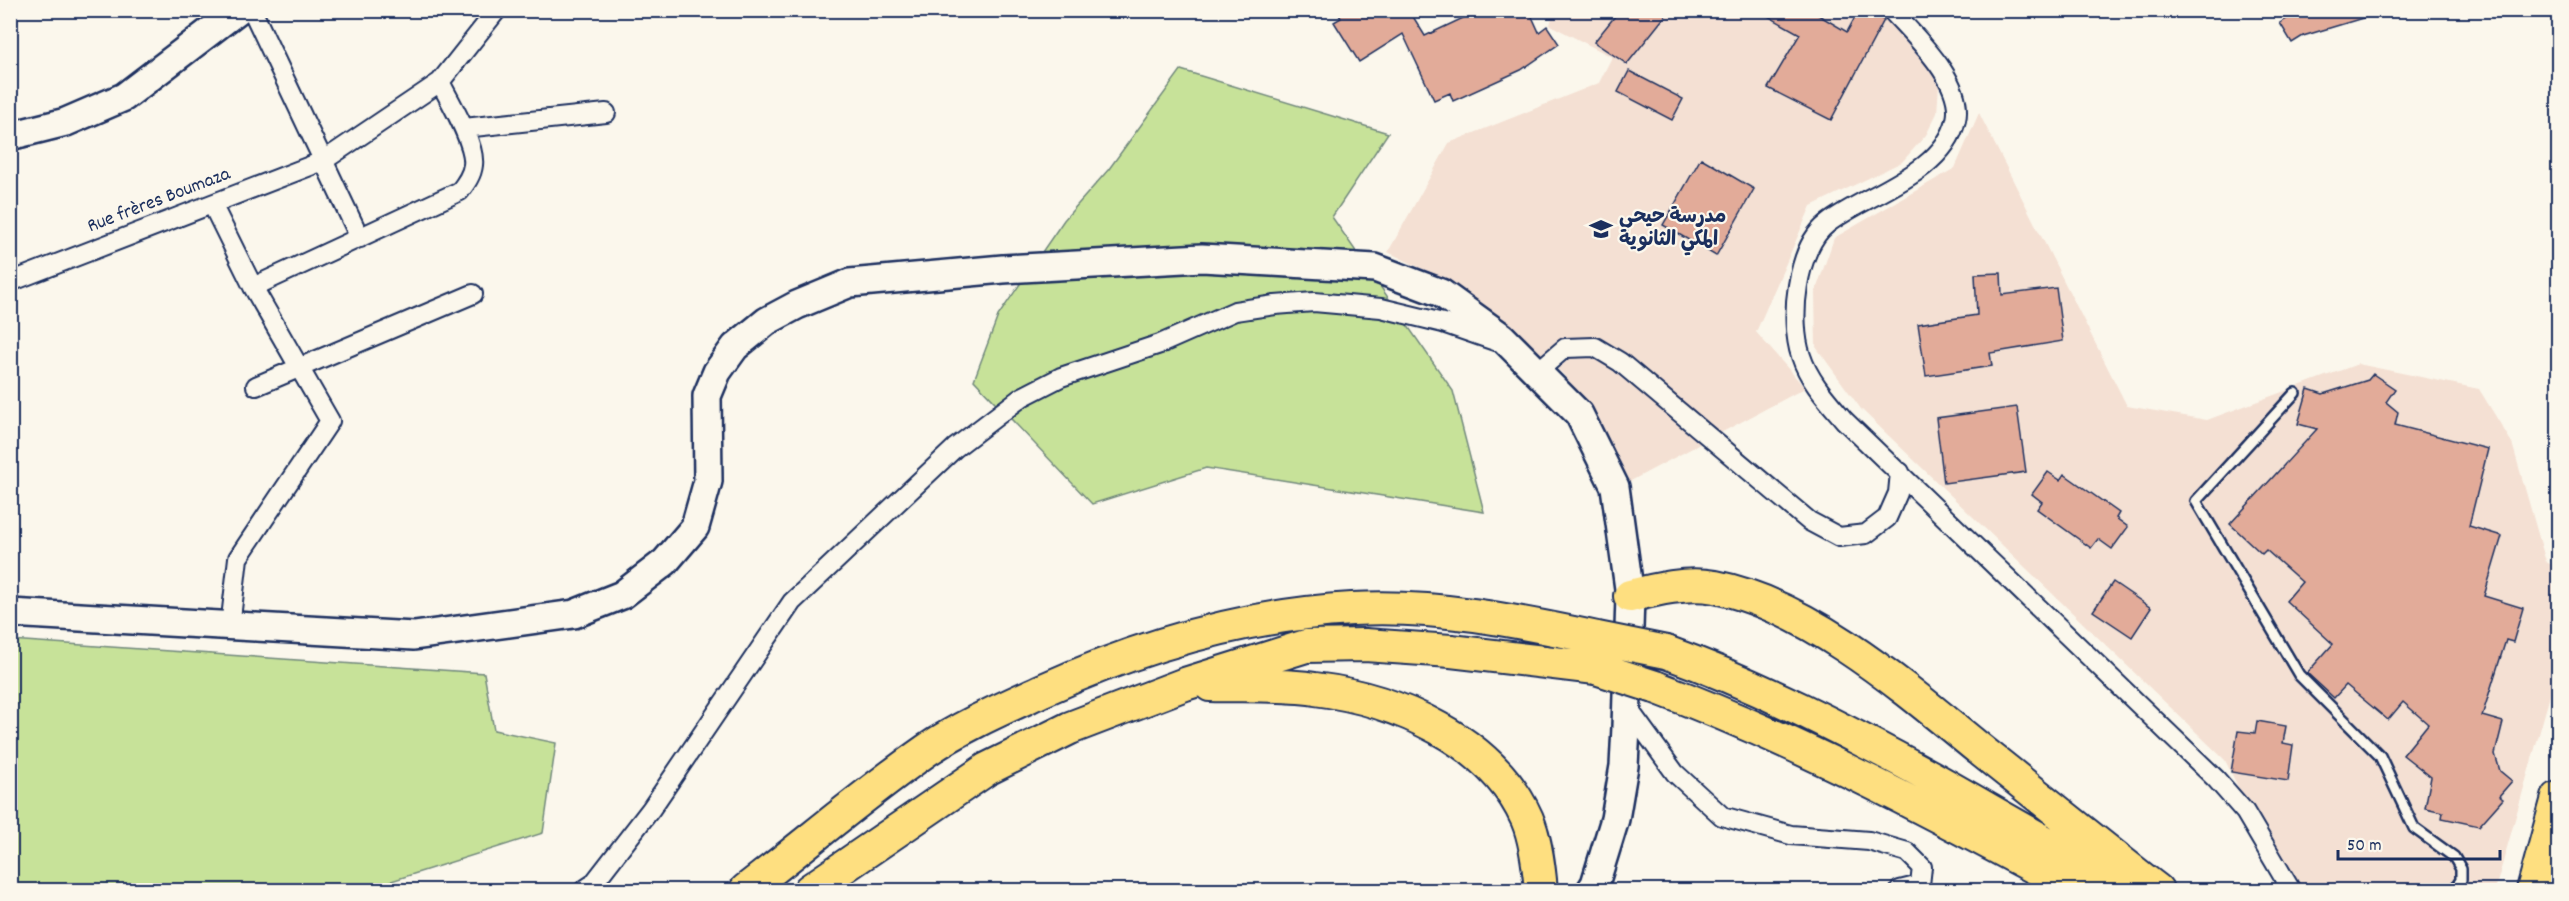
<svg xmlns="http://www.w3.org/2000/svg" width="2569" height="901" viewBox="0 0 2569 901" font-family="Dekko,'Playpen Sans Arabic',sans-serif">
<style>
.built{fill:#f4e0d3}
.green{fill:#c7e299;stroke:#71887c;stroke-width:1.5}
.building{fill:#e2ab99;stroke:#1b2f5e;stroke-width:1.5}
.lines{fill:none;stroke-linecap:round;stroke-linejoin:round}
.service-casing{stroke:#1b2f5e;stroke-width:14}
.minor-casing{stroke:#1b2f5e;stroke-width:22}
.secondary-casing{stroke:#1b2f5e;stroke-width:32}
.trunk-casing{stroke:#1b2f5e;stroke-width:36}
.service{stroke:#fbf7ec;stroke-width:9}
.minor{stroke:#fbf7ec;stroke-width:18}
.secondary{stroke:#fbf7ec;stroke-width:27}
.trunk{stroke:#fedf80;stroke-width:32}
.trunk-bridge-casing{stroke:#1b2f5e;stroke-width:36;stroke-linecap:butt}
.trunk-bridge{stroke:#fedf80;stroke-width:32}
.labels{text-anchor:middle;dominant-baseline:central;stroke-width:4.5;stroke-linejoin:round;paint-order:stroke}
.street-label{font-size:20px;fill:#1b2f5e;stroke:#fbf7ec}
.poi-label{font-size:20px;font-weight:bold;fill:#1b2f5e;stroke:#fbf7ec;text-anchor:start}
</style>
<rect width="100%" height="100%" fill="#fbf7ec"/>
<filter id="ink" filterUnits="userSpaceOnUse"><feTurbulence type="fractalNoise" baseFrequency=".0167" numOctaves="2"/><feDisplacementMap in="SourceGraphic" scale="12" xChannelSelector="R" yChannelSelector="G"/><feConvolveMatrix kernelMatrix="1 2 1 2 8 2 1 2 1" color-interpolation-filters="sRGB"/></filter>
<g filter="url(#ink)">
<path class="built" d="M1554,11H1878L1926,59L1939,85L1937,113L1926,135L1902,162L1811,206L1756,332L1805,388L1625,484L1597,415L1562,373L1507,323L1447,281L1388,252L1449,143L1599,83L1612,57L1550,25Z
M1979,113L2127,406L2207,420L2358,364L2479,389L2512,443L2546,562L2558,568V667L2495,890H2288L2225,760L1861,409L1816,347L1815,293L1834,238L1955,168Z"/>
<path class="green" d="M1181,70L1388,133L1332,217L1453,391L1484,512L1206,468L1092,504L974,380L998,316L1064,220L1109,169Z
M10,640L484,673L494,730L556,743L543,833L363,890H11Z"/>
<path class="building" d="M1336,10H1409L1425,36L1480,10H1529L1539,32L1547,26L1559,44L1521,70L1453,101L1450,93L1434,100L1403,34L1359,62L1334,22L1341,18Z
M1620,10H1670L1627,64L1594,42Z
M1757,10H1810L1847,32L1859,10H1865L1884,20L1831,120L1768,88L1800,34Z
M2301,10H2372L2373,15L2303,36L2292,43L2280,23Z
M1629,71L1683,99L1672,120L1618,92Z
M1701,158L1754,189L1716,256L1663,225Z
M2001,273L2002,295L2056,288L2063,341L1990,353L1992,366L1926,376L1918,324L1977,315L1975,274Z
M2373,374L2395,389L2386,402L2398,412L2395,425L2488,449L2469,526L2502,536L2484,596L2523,608L2513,642L2506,640L2482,716L2503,722L2495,754L2500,771L2512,781L2499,796L2503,799L2479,826L2442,818L2443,812L2425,808L2431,777L2403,755L2428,724L2403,702L2388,720L2346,685L2334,698L2307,673L2333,644L2286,601L2302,582L2266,550L2262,554L2230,524L2317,429L2298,424L2308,389L2323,394L2368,380Z
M2017,407L2026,472L1944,483L1936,418Z
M2048,472L2060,480L2064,474L2119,513L2116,518L2128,527L2112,549L2098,539L2091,548L2037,509L2042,502L2032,494Z
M2113,582L2151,608L2132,637L2093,611Z
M2257,721L2286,726L2283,743L2293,745L2288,781L2231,772L2238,731L2255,733Z"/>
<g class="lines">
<g class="service-casing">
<path id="service" d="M2295,393L2196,501L2299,675L2380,756L2414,828L2454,857L2461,869V880L2454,890"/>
</g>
<g class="minor-casing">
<path id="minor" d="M252,10L360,238
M1891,10C1914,36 1965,82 1956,120C1943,175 1865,194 1827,224C1796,248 1789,321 1801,356C1809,381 1828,401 1844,420L2216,779L2245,812L2291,890
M464,128L606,113
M212,204L253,287L330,421L238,558L230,627
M10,282L323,161L440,82L497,10
M253,287L460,191C466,183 472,175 473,165C476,145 450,101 440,82
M1537,372L1565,348L1595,347L1620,362L1809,521L1839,537L1866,534L1887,518L1898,493L1900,472
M256,386L473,294
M1627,707L1675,773L1722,816L1791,835L1869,841L1907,852L1922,867L1920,885L1900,890
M584,890L593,884L651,809L792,602L955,448L1022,397L1061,377L1160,344L1235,311L1275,305L1314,302L1381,308L1443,323L1495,341"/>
</g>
<g class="secondary-casing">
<path id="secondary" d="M10,136L66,122L124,97L238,10
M10,613L414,636L574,614L622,595L665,562L695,527L708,481L707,396L717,372L735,347L767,321L797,305L850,283L1003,269L1202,258L1375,268L1441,293L1502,337L1579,414L1615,487L1630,596L1626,727L1624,766L1615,819L1595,884L1591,890"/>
</g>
<g class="trunk-casing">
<path id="trunk" d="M1630,596C1657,589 1686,582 1715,587C1811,606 1908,691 1983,752C2041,798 2099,845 2157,890
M1666,652C1758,685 1847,731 1933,778C1999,815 2064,855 2133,888
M1210,685C1244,686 1281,684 1315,689C1396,699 1492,740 1527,819C1536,840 1539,868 1541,890
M1655,687C1802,742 1939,816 2077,890
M746,890C806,844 864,794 927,750C962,726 1004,708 1043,690C1140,646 1245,615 1352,609C1435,604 1517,621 1597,638
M810,890L987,769L1070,728L1185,684L1306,646L1365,645L1451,651L1596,668
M2533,890L2558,798"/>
</g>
<use href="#service" class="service"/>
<use href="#minor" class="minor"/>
<use href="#secondary" class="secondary"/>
<use href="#trunk" class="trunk"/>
<g class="trunk-bridge-casing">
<path id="trunk-bridge" d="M1597,638L1666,652
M1596,668L1655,687"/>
</g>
<use href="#trunk-bridge" class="trunk-bridge"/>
</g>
</g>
<defs>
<g id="school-bare" transform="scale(1.8)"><path d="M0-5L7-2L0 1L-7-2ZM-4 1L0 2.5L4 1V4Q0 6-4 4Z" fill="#1b2f5e" stroke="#fbf7ec" stroke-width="2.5" paint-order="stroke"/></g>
</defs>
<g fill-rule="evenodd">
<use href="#school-bare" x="1601" y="229"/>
</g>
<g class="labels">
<g class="street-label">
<text transform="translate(159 201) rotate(-21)">Rue frères Boumaza</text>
</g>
<g class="poi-label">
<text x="1619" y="218">مدرسة حيحي<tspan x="1619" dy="23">المكي الثانوية</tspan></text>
</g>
</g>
<rect width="2569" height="901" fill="none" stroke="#fbf7ec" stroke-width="36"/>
<rect x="18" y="18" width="2533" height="865" fill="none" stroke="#1b2f5e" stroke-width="2" filter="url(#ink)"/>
<path d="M2338 850v9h162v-9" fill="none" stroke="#1b2f5e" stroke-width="3"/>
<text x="2347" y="850" font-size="18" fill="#1b2f5e" stroke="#fbf7ec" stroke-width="4.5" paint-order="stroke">50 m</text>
</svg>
